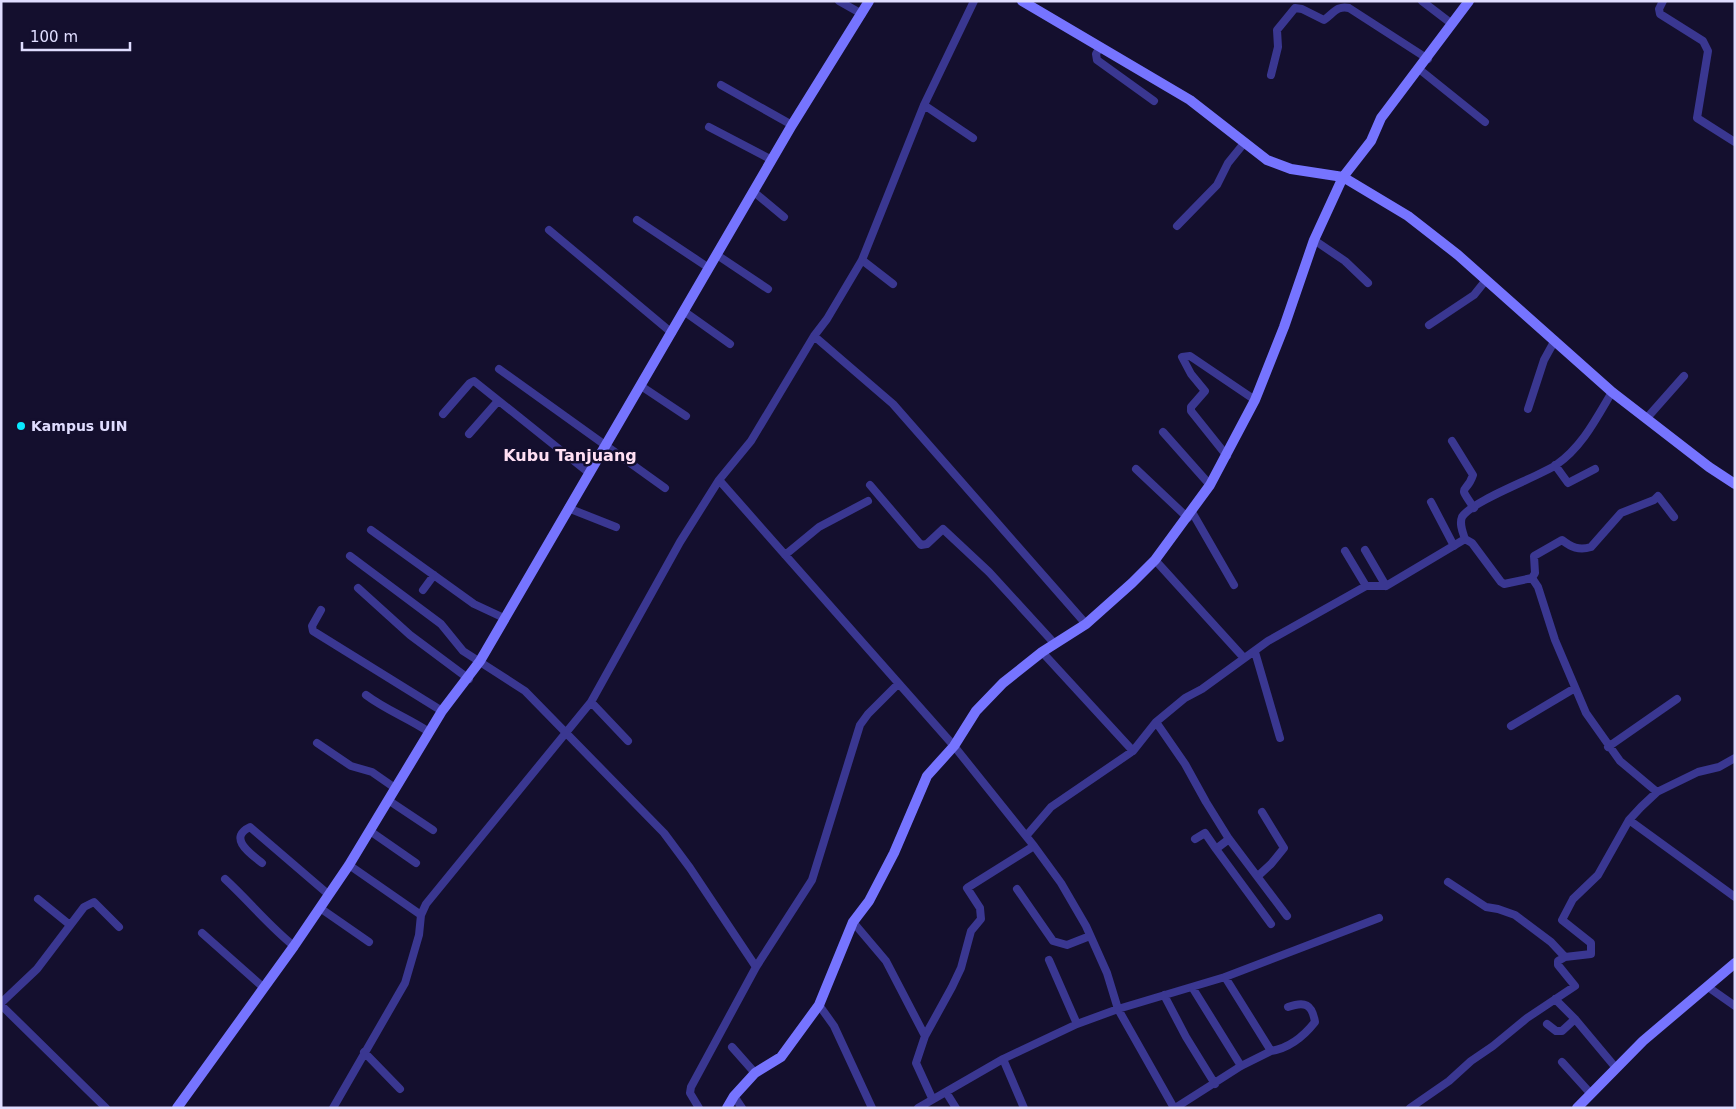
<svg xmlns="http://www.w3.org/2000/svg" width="1736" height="1109" viewBox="0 0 1736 1109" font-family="'DejaVu Sans',sans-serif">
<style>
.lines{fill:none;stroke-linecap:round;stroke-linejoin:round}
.street{stroke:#3a3791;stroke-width:8}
.secondary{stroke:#7674ff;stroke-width:10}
.poi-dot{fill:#09e9ff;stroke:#140f2e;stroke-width:2}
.labels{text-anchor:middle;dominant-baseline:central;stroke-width:5;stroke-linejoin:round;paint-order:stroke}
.poi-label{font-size:14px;font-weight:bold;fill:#e0ddff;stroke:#140f2e;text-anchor:start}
.quarter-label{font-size:16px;font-weight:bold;fill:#ffdff3;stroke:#140f2e}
</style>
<rect width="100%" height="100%" fill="#140f2e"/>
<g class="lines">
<path class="street" d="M839,1L862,14
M1422,1L1452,24
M1663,1L1659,9L1660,14L1703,41L1708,51L1697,118L1735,142
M1100,47L1096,54L1097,60L1154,101
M1419,69L1485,122
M1271,75L1278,47L1277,30L1295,8L1302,9L1324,20C1333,14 1337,5 1349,8L1428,59
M721,85L792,125
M924,105L973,138
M709,127L772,160
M754,192L784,217
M637,220L709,268
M1177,226L1217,185L1228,163L1245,142
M549,230L672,333
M1314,240L1345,261L1368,283
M717,255L768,289
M862,260L893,284
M685,312L730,344
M1429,325L1474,295L1486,280
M814,336L893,404L1086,624
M499,369L665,488
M641,386L686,416
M1612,392C1596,419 1582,447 1556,465C1536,478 1473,500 1462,517C1459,524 1463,533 1465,539L1472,543L1501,582L1504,584L1532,578L1538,587L1555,640L1586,713L1620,761L1657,792
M1528,409L1544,360L1555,340
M443,414L470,383L474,381L589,473
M1646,419L1684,376
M1163,432L1210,485
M469,434L498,401
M1452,441L1473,475C1466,496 1456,482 1474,508
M1227,456L1191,411V407L1205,391L1191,374L1182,357L1190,356L1255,400
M1555,465L1568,483L1595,469
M1136,469L1188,518
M719,480L954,746L1034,846L1061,883L1086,926L1107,973L1118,1009L1174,1108
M870,485L921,545L927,544L943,529L989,572L1054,643
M1431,502L1454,546
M568,508L616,527
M1192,512L1234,585
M371,530L474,604L504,618
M1365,550L1386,586
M1345,551L1366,586
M785,555L819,527L868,501
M350,556L441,624L463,651L525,691L664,833L690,868L756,967
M1155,560L1244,658
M1532,578L1535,573L1534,556L1562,540C1571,547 1579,551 1591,547L1621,513L1654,500L1658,496L1674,517
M358,588L410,635L469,679
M423,590L434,575
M321,610L312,626L313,631L442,711
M1042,652L1133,751
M1255,652L1280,738
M366,695C386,710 408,718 429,732
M591,702L628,741
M1156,722L1185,764L1206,802L1229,839L1287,916
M1511,726L1575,688
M317,743L351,766L372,772L395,788
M1608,747L1677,699
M388,800L433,830
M1629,820L1735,897
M370,831L416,863
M1027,835L1051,807L1133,751L1156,722L1185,698L1202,689L1268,641L1366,586H1386L1465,539
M1195,839L1205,833L1216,849
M1229,839L1216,849L1271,924
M262,863C251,854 227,838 250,827L328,894
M349,865L421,915
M1258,876L1271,864L1284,848L1262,812
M225,879C249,901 269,926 294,946
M1448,882L1486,907L1498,909L1515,915L1551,942L1565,957
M1017,889L1053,941L1067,945L1090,936
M38,899L70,925
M320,908L369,942
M853,922L886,961L925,1036L916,1063L932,1098
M202,933L264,988
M1049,960L1077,1024
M1192,987L1241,1066
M1708,987L1735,1006
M1164,995L1186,1037L1215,1084
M1555,999L1575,1019L1616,1068
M1,1003L37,969L84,907L94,902L119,927
M1,1005L106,1108
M819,1005L834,1026L872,1108
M1547,1024L1556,1031H1562L1575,1019
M925,1036L952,987L961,968L971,931L981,919L980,908L967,888L1034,846
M732,1047L755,1073
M1271,1051C1290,1048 1304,1036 1315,1022C1312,1004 1305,1001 1288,1007
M364,1052L400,1089
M1003,1059L1024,1108
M1562,1062L1591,1094
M946,1092L956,1108
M734,1096L742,1108
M333,1108L405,983L419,935L421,915L426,904L591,702L680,542L719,480L751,441L814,336L827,319L862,260L924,105L974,1
M699,1108L690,1093L691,1087L756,967L812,880L860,725L868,714L898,684
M918,1108L1003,1059L1077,1024L1118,1009L1225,977L1379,918
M1175,1108L1241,1066L1271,1051L1225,977
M1410,1108L1449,1081L1471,1061L1493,1046L1527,1018L1575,986L1558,965V961L1565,957L1591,954V943L1562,920L1573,899L1598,875L1629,820L1641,807L1657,792L1698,772L1719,767L1735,758"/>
<path class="secondary" d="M1022,1L1190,100L1267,160L1291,169L1343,177L1408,216L1458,255L1612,392L1709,467L1735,484
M177,1108L294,946L349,865L442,711L480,661L792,125L869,1
M727,1108L734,1096L755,1073L781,1057L819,1005L853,922L869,901L894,853L927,776L954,746L976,711L1003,683L1042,652L1086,624L1132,583L1155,560L1210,485L1255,400L1284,327L1314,240L1343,177L1371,141L1381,118L1469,1
M1577,1108L1643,1041L1735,963"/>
</g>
<circle class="poi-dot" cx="21" cy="426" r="5"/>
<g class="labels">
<g class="poi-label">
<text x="31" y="426">Kampus UIN</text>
</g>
<g class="quarter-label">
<text x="570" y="455">Kubu Tanjuang</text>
</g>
</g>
<rect width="1736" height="1109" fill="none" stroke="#e0ddff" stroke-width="5"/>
<path d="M22 42v8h108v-8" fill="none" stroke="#e0ddff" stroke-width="2.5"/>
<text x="30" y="42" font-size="15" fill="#e0ddff" stroke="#140f2e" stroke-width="4" paint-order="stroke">100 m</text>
</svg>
